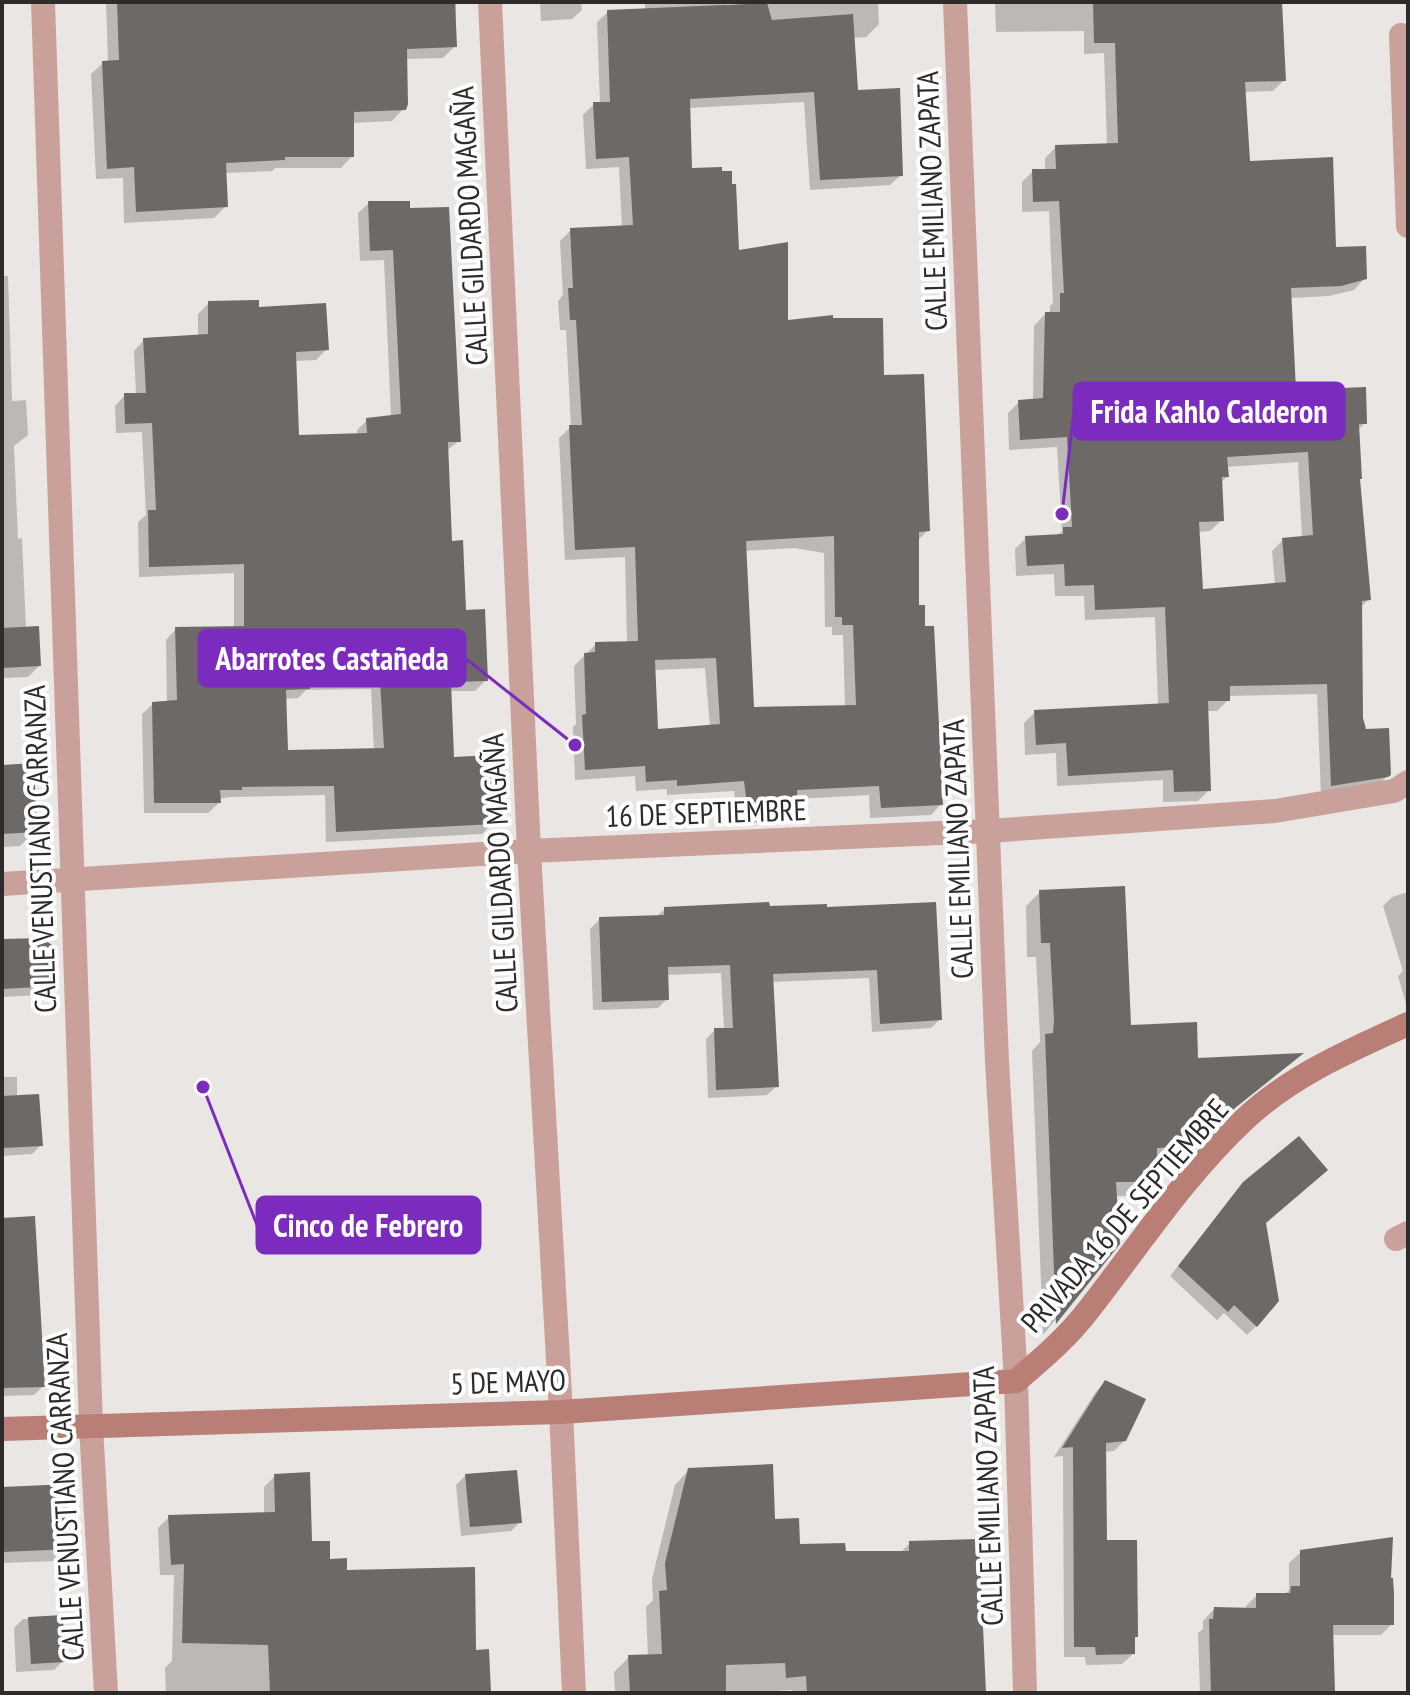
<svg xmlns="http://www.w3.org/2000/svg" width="1410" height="1695" viewBox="0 0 1410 1695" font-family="'PT Sans Narrow',sans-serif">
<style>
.shadow{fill:#0003;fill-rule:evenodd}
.building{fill:#6d6967;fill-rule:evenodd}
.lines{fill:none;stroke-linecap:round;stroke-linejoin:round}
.street{stroke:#caa19a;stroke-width:24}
.secondary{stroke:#b97e75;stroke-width:24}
.labels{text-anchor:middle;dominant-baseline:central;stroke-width:8;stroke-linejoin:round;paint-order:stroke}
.street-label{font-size:30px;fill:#2d2c2b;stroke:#fff}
.leader{fill:none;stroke:#7b2cbf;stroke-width:3}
.callout-dot{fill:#7b2cbf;stroke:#fff;stroke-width:3}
.callout{fill:#7b2cbf;stroke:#7b2cbf;stroke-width:3}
.callout-label{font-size:32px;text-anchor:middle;font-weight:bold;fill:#fff}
</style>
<rect width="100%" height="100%" fill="#eae6e4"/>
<path class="shadow" d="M106,2H456L455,46L443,58L405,59L404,108L392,121L352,123V156L341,168H275L272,171L225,173L226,206L214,218L124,223L123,178L96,179L91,74L103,63L108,62Z
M540,2H581L582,10L572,19L541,21Z
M645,2H726V8L781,2H878L879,24L866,37L853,38L856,92L901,175L890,185L810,190L804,102L688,108L691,170L738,253L786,322L882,377L928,530L917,541V607L941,804L931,815L870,818L869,795L796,799V811L785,821L738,823L734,791L667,795V789L636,791L635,776L575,780L573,727L576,724L574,666L596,644L627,643L625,557L565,560L559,438L571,427L566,330H560L558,301L563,295L560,241L571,230L622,228L619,167L586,169L583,115L594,104H600L597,22L608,12L645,11ZM794,548L824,553L825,627H832V635H843L845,707L752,709L744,551ZM705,668L710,727L656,731L654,670Z
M995,2H1280L1284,80L1273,91L1244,92L1248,163L1365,278L1354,290L1329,296L1289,298L1294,392L1365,423L1357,431L1358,480L1369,599L1360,608L1361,718L1364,731L1389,774L1378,786L1321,796L1317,694L1228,696V700L1217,711H1207L1209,790L1198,801L1163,802V780L1057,786L1056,753L1025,755L1024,723L1035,712L1158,706L1155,617L1085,620L1084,596H1055L1054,574L1016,576L1015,549L1026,538L1057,536L1062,531L1057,447L1009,450L1008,413L1019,402L1033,401L1034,326L1045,314H1050V306L1053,303L1049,211L1022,212V182L1033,171H1045V158L1056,147L1107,146L1104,53L1084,54V31L996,32ZM1298,462L1302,538L1283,540L1272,551L1275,585L1201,591L1198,532L1210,531L1222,520L1220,483L1227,477L1226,467Z
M369,203H408L459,441L446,451L450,543L464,612L486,680L475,691H450L452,759L493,823L482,834L326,842L325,795L231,797L218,799L219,803L208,813H144L142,714L153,704L167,703L166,640L176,629L234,628V573L139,577L138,522L146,515L142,432L116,433L115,406L125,395H136L134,351L144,340L198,337V314L209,303L257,309L327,349L316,360L294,361L298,437L357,435V430L367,420L391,417L384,260L360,261L358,213ZM371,689L374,751L286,752L284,699L298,698L306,690Z
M2,276H8L12,401L26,400L28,435L14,446L18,539L22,538L26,629L39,666L28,677L2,678Z
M2,767L35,831L20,846L2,847Z
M1040,892L1130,1027L1196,1060L1299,1055L1220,1120L1182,1160L1155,1161V1169L1127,1196H1115L1118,1243L1043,1335L1032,1051L1040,1042V1036L1036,957H1027L1026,906Z
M1408,892V1003L1406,1004L1398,976L1403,971L1383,906L1392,897Z
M825,906L940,1019L931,1028L872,1032L869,978L771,982L777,1086L767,1095L708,1098L706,1039L715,1030H724L721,973L666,975L667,999L658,1008L593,1010L590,929L600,919L656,917L665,909Z
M2,941L51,986L42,995L2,997Z
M2,1077H17V1097L41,1145L32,1154L2,1156Z
M1244,1183L1264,1224L1256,1326L1247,1335L1224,1313L1217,1320L1170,1276Z
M2,1220L43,1386L34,1395L2,1396Z
M1105,1382L1125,1440L1114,1451L1104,1452L1105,1541L1133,1638V1654L1122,1664L1086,1665L1085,1657H1064L1063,1456L1054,1457L1095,1393Z
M689,1470L773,1521L798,1546L844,1553H900L910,1543L984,1693H792V1690L745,1693H615L614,1672L629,1657H648L646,1607L653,1600L652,1579L675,1485Z
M275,1476L310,1543L328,1561L345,1572L475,1652L489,1693H166L165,1668L172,1661L174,1575H160L158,1528L169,1517L264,1514V1487Z
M465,1476L520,1522L511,1531L461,1536L456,1485Z
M2,1489L69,1548L56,1561L2,1563Z
M1301,1552L1389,1580L1392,1624L1381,1635H1331L1333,1693H1200L1198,1633L1203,1629V1621L1214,1609L1246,1610V1606L1257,1595H1284L1289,1590V1563Z
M61,1617L63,1661L54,1670L16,1672L14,1628L23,1619Z"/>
<path class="building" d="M117,2H455L457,47L407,49L408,104L406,110L354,112V157H285V160L226,163L228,207L136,212L134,167L107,169L102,61L119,60Z
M1093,2H1282L1286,81L1245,82L1250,161L1333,157L1336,247L1366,246L1367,279L1341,286L1291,288L1296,390L1366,387L1367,424H1359L1362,479H1360L1371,600L1362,601L1363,718L1366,729L1389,728L1391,775L1388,777L1331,786L1327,684L1230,686V701H1208L1211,791L1174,792L1173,770L1068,776L1066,743L1036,745L1034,710L1169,703L1165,607L1095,610L1094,585L1065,586L1064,564L1027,566L1025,536L1063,534V527H1072L1067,437L1020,440L1018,400L1043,398L1045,312H1060V293H1064L1059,201L1033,202L1032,169H1056L1055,145L1118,143L1115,43H1094ZM1308,452L1313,535L1282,538L1286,582L1203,589L1199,522L1224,521L1222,477H1229L1227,457Z
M767,3L772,20L853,14L858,90L900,88L903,176L820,180L814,92L690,99L692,168L722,167V171H732V184H736L739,250L788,242V320L833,315V318H883L884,375L924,374L930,531L919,532V605H925V626H934L943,805L881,808L879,786L797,790L798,811L748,813L744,781L677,786V780L646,782L645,766L585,770L582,715L586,714L584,653L595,652V642L638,641L635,547L575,550L569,425H582L576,320H570L568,288H573L570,228L633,225L629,157L596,159L593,102H610L607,10ZM834,536L835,617H842V625H853L856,705L754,707L746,541ZM716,658L720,724L658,729L655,660Z
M368,201H410V208L449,207L461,442H448L452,541L463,540L466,610L485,609L488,681L451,682L454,757L491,755L495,824L336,832L334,786L242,787V790H220L221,803H154L152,702L177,700L175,627L244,626V564L149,567L148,510H156L152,423L125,424L124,393H146L143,338L208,334V301L259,300V307L326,303L329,350L296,352L299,435L367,433L366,418L401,414L393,250L370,251ZM380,680L384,748L288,750L286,690L310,689V681Z
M39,626L41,666L2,668V628Z
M34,763L37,832L2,834V765Z
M1125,886L1131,1025L1197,1022L1198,1058L1304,1053L1235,1108L1198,1146L1157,1148V1170H1143L1144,1182H1116L1120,1244L1056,1324L1045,1034L1053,1033L1054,1020L1050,943H1041L1039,890Z
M769,902L770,906L827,904V907L936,902L942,1020L880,1024L877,970L773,974L779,1087L716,1090L714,1028H733L730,965L668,967L669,1000L602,1002L599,917L664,915V907Z
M42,938L52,945L54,986L2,989V939Z
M39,1094L43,1146L2,1148V1096Z
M1299,1136L1328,1170L1266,1223L1279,1301L1257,1327L1234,1305L1228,1312L1178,1266L1243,1182Z
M35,1216L45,1387L2,1388V1218Z
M1105,1380L1146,1399L1126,1441L1106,1443L1107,1540H1137L1138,1637H1135V1654L1096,1655L1095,1647H1074L1073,1447L1062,1448Z
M773,1464L775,1519L799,1518L800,1544L845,1543L846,1551H909V1541L979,1539L986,1693H807L806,1676L786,1678L785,1663L726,1665V1693H630L628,1655L662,1654L659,1591L667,1590L665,1563L688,1468Z
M517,1470L522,1523L470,1527L465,1474Z
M310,1472L312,1541H330V1559L347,1558V1570L475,1567L476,1650L489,1649L491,1693H270L268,1645L182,1643L184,1564L171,1565L168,1515L275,1512L274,1474Z
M69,1484L71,1549L2,1552V1487Z
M1393,1537L1391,1578H1393L1394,1593V1625H1333L1335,1693H1211L1209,1619H1213L1214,1607L1256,1608V1593H1290L1291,1586H1300V1550Z
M63,1615L65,1662L31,1664L28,1617Z"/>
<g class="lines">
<path class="street" d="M43,2L91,1426L106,1693
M490,2L529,851L561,1412L574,1693
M955,2L997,1062L1016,1381L1025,1693
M1401,35L1408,226
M2,884L529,851L988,831L1275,811L1394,791L1408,782
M1396,1239L1408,1233"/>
<path class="secondary" d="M2,1429L561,1412L1016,1381C1042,1359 1069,1336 1090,1308C1140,1244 1185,1175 1245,1119C1292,1075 1351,1050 1408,1024"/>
</g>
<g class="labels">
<g class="street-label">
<text transform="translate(931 201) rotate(-92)">CALLE EMILIANO ZAPATA</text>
<text transform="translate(469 226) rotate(-93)">CALLE GILDARDO MAGAÑA</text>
<text transform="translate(706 812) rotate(-2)">16 DE SEPTIEMBRE</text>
<text transform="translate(39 849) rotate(-92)">CALLE VENUSTIANO CARRANZA</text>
<text transform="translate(957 849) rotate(-92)">CALLE EMILIANO ZAPATA</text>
<text transform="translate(499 873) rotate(-93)">CALLE GILDARDO MAGAÑA</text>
<text transform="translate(1124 1215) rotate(-49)">PRIVADA 16 DE SEPTIEMBRE</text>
<text transform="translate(508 1381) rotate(-2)">5 DE MAYO</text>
<text transform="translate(987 1496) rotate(-92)">CALLE EMILIANO ZAPATA</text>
<text transform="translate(64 1497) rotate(-93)">CALLE VENUSTIANO CARRANZA</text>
</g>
</g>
<path class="leader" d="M1062 514L1074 411M575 745L465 658M203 1087L257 1225"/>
<g class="callout-dot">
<circle cx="1062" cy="514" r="8"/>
<circle cx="575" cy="745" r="8"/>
<circle cx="203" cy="1087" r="8"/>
</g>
<g class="callout">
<rect x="1074" y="383" width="270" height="56" rx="8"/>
<rect x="199" y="630" width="266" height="56" rx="8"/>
<rect x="257" y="1197" width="223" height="56" rx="8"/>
</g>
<g class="callout-label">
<text x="1209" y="423">Frida Kahlo Calderon</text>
<text x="332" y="670">Abarrotes Castañeda</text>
<text x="368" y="1237">Cinco de Febrero</text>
</g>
<rect width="1410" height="1695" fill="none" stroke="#2d2c2b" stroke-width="8"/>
</svg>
